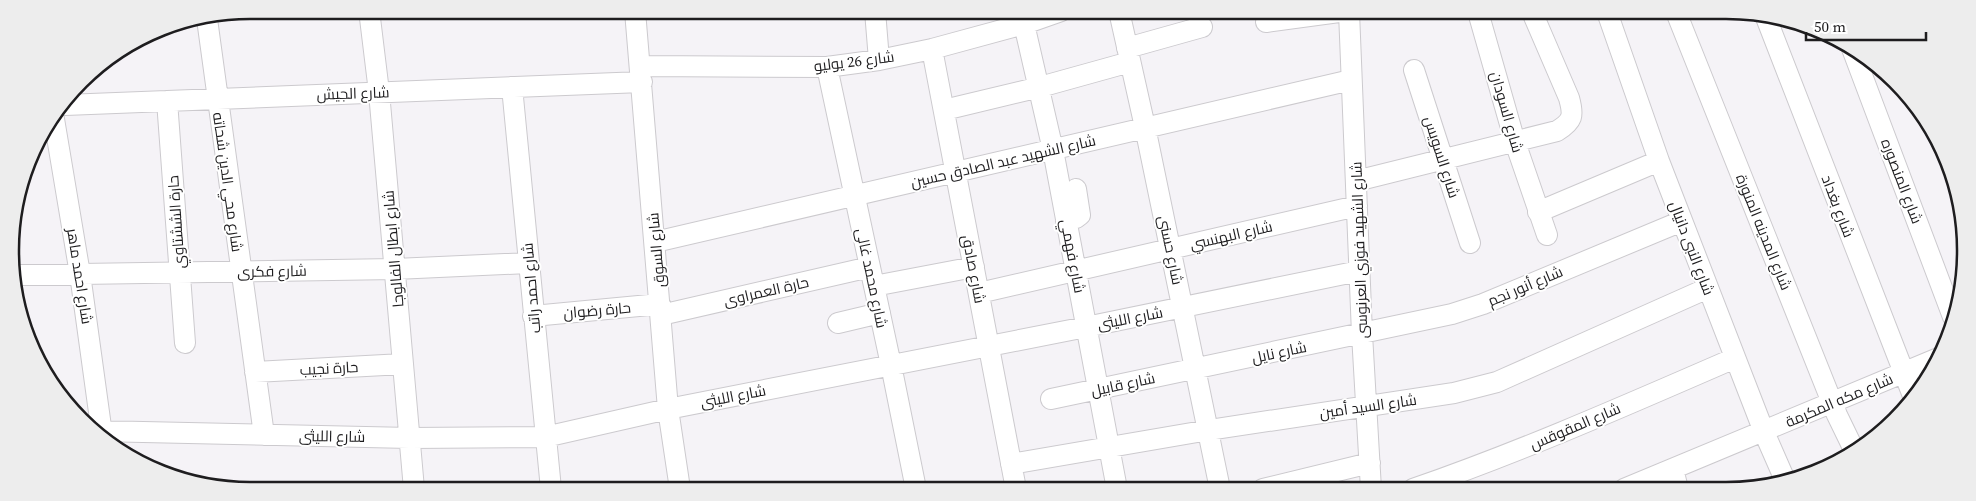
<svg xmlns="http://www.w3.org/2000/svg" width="1976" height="501" viewBox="0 0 1976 501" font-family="'Source Serif 4',Cairo,serif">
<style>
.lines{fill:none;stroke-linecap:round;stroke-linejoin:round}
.minor-casing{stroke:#cccace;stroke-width:22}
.minor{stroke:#fff;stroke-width:20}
.labels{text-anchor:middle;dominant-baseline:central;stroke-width:4;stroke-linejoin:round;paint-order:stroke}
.street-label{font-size:15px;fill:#1e1d1f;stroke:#fff}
.rim{fill:none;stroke:#1e1d1f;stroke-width:2.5}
</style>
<rect width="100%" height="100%" fill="#f5f3f7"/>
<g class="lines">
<g class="minor-casing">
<path id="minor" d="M369,10L379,92L414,489
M635,11L668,409L680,489
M875,11L879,60
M1119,11L1145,127L1220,489
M1349,12L1362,334L1371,489
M1478,12L1515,142L1547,235
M1607,12L1659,161L1764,432L1785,480
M1676,12L1837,415L1854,450
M1765,15L1913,396
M207,19L264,435
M1266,22L1339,12
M1024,24L1053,150L1117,489
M1851,46L1953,317
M1127,48L1202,27
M932,49L1016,489
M641,66L827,67L879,60L932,49L1024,24L1061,11
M827,67L891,365L916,489
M1414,70L1470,243
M512,87L551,489
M167,101L185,343
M65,105L642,82
M944,110L1040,87L1130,62
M54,119L80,274L102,434
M1356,181L1557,131C1573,121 1574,116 1569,98L1532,12
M1538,212L1659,161
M1066,221L1076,218L1080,215L1076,189
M655,242L1351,80
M16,275L395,269L528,263
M874,286L974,267
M979,293L1357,206
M661,315L870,267
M533,316L660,304
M838,323L880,313
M255,372L403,364
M1051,399L1452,314L1483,304L1682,221
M98,431L410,438L545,437L668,409L1086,327L1359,271
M1011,464L1209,430L1454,393L1497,382L1708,288
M1673,469L1678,489
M1263,489L1370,463
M1413,489C1523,451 1629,404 1735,358
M1624,489L1941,357"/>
</g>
<use href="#minor" class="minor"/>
</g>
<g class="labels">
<g class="street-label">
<text transform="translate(854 61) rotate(-7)">شارع 26 يوليو</text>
<text transform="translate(353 93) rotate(-2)">شارع الجيش</text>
<text transform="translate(1507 112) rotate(74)">شارع السودان</text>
<text transform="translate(1442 157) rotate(72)">شارع السويس</text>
<text transform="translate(1003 161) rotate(-13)">شارع الشهيد عبد الصادق حسين</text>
<text transform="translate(1902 181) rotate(69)">شارع المنصوره</text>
<text transform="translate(228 182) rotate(82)">شارع محي الدين شحاته</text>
<text transform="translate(1838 206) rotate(69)">شارع بغداد</text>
<text transform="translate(176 222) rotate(-94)">حارة الششتاوي</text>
<text transform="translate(1764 232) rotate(68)">شارع المدينه المنورة</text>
<text transform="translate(1231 235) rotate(-13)">شارع البهنسي</text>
<text transform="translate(1692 248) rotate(69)">شارع النبى دانيال</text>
<text transform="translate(393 249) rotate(-95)">شارع ابطال الفالوجا</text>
<text transform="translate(656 250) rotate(-95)">شارع السوق</text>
<text transform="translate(1171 250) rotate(78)">شارع حسنى</text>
<text transform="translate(1359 250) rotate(-92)">شارع الشهيد فوزي العرنوسى</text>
<text transform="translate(1073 256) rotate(79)">شارع فهمي</text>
<text transform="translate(974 269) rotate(79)">شارع صادق</text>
<text transform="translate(272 271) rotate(-1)">شارع فكرى</text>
<text transform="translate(80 276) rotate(81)">شارع احمد ماهر</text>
<text transform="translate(872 278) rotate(78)">شارع محمد غالى</text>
<text transform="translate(1525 286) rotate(-23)">شارع أنور نجم</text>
<text transform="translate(531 288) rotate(-95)">شارع احمد راتب</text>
<text transform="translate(766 291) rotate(-13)">حارة العمراوى</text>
<text transform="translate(597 310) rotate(-5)">حارة رضوان</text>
<text transform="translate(1130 318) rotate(-11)">شارع الليثى</text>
<text transform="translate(1279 352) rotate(-12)">شارع نايل</text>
<text transform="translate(329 368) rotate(-3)">حارة نجيب</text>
<text transform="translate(1123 384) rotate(-12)">شارع قابيل</text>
<text transform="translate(733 396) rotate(-11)">شارع الليثى</text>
<text transform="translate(1839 400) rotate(-23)">شارع مكه المكرمة</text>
<text transform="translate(1368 406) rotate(-8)">شارع السيد أمين</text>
<text transform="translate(1575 426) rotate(-23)">شارع المقوقس</text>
<text transform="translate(332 436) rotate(1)">شارع الليثى</text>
</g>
</g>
<path d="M0 0H1976V501H0ZM250 19H1726A231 231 0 0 1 1957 250V251A231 231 0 0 1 1726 482H250A231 231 0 0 1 19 251V250A231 231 0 0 1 250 19Z" fill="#ededed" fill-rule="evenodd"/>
<path class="rim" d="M250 19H1726A231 231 0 0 1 1957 250V251A231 231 0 0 1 1726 482H250A231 231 0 0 1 19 251V250A231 231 0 0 1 250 19Z"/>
<path d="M1806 32v8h120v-8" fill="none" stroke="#1e1d1f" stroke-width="2.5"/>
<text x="1814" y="32" font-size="15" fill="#1e1d1f" stroke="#ffffff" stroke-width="4" paint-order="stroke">50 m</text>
</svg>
